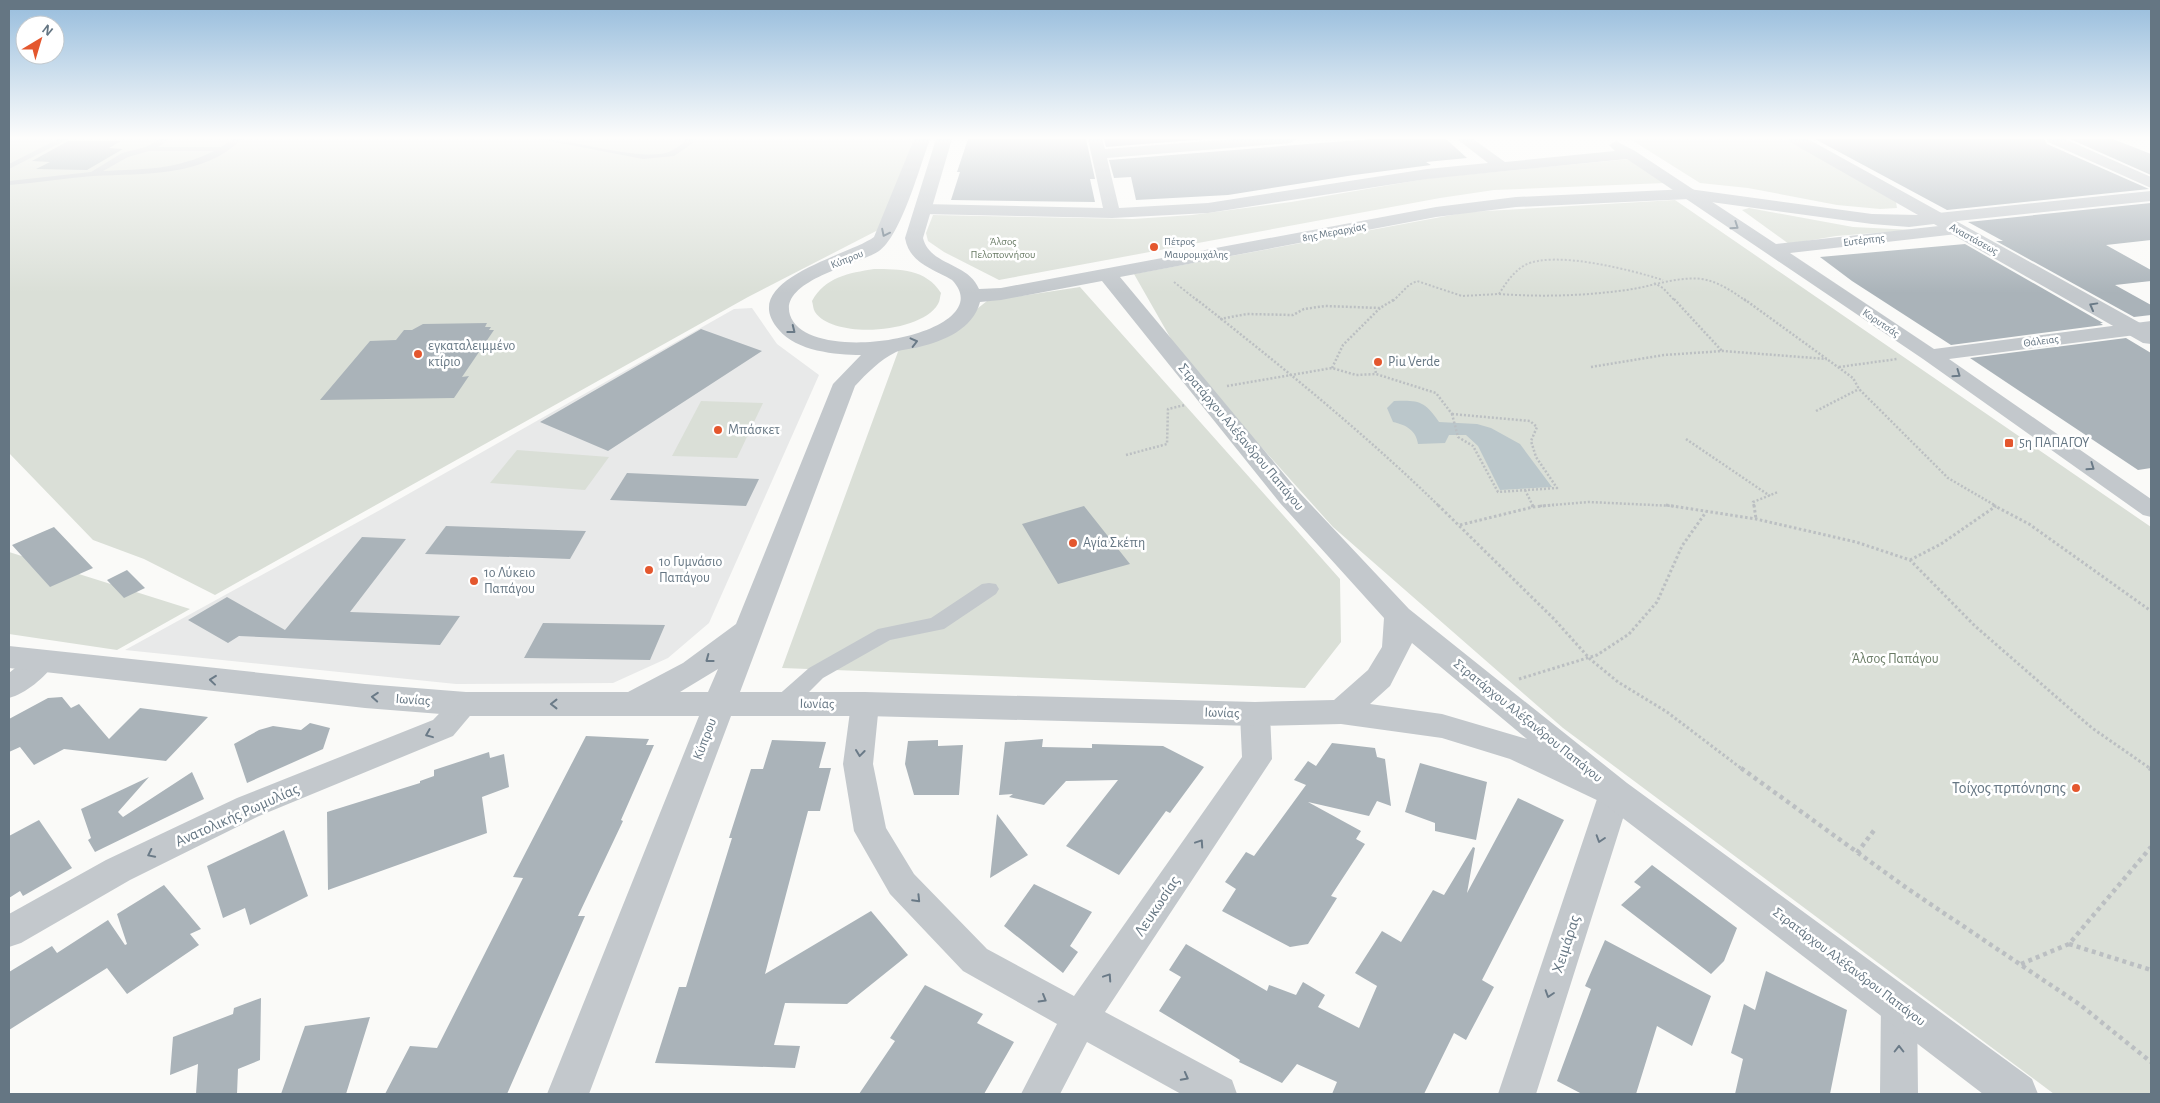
<svg xmlns="http://www.w3.org/2000/svg" width="2160" height="1103" viewBox="0 0 2160 1103" font-family="'Alegreya Sans',sans-serif">
<style>
.built{fill:#e8e9e9}
.green{fill:#dadfd7}
.water{fill:#bbc7cb}
.building{fill:#aab3b9}
.lines{fill:none;stroke-linecap:round;stroke-linejoin:round}
.path-far3{stroke:#bbbfc2;stroke-width:2;stroke-dasharray:2 2;stroke-linecap:butt}
.path-far2{stroke:#bbbfc2;stroke-width:2.5;stroke-dasharray:2 2;stroke-linecap:butt}
.path-far1{stroke:#bbbfc2;stroke-width:3;stroke-dasharray:2.5 2.5;stroke-linecap:butt}
.path{stroke:#bbbfc2;stroke-width:4.5;stroke-dasharray:4 4;stroke-linecap:butt}
.service{fill:#c3c8cc;fill-rule:evenodd}
.pedestrian{fill:#c3c8cc;fill-rule:evenodd}
.minor{fill:#c3c8cc;fill-rule:evenodd}
.tertiary{fill:#c3c8cc;fill-rule:evenodd}
.oneway{stroke:#6a7a87}
.poi-dot{fill:#e4572e;stroke:#fff;stroke-width:2}
.labels{text-anchor:middle;dominant-baseline:central;stroke-width:5;stroke-linejoin:round;paint-order:stroke}
.far-street-label{font-size:11px;fill:#657683;stroke:#fff}
.far-park-label{font-size:11px;fill:#687a64;stroke:#fff}
.far-poi-label{font-size:11px;fill:#657683;stroke:#fff;text-anchor:start}
.poi-label{font-size:14px;fill:#657683;stroke:#fff;text-anchor:start}
.street-label{font-size:14px;fill:#657683;stroke:#fff}
.park-label{font-size:14px;fill:#687a64;stroke:#fff}
.near-poi-label{font-size:16px;fill:#657683;stroke:#fff;text-anchor:end}
.near-street-label{font-size:16px;fill:#657683;stroke:#fff}
</style>
<rect width="100%" height="100%" fill="#fafaf8"/>
<path class="built" d="M752,308L777,344L819,375L709,623L668,658L613,683L456,684L125,650L380,510L734,309Z"/>
<path class="green" d="M9,139H914L880,229L748,297L215,595L144,559L93,540L9,453Z
M1630,139H1788L1896,202L1897,208L1880,209L1837,205L1748,188L1700,183Z
M1630,159L1665,183L1494,190L1440,198L999,280L944,252L928,241L926,233L933,215L1133,219L1192,215L1291,202L1431,178Z
M1675,200L2151,527V1094H2054L1563,728L1333,527L1183,360L1134,274L1468,212Z
M1749,208L1853,227L1914,230L1836,236L1789,244L1742,210Z
M874,269C900,269 926,269 941,293C940,296 940,301 938,304C922,333 834,340 815,312C813,309 813,304 812,301C825,277 849,273 874,269Z
M1080,287L1340,579L1341,642L1305,688L782,668L899,349L949,331L987,301Z
M701,401L763,403L737,458L672,456Z
M517,450L609,457L585,490L490,483Z
M9,552L190,609L117,650L9,634Z"/>
<path class="water" d="M1394,401C1419,400 1425,401 1439,422L1477,424L1491,428L1520,444L1552,487L1500,490L1478,446L1466,435H1449L1445,443L1418,444C1416,430 1406,425 1393,422L1387,408Z"/>
<path class="building" d="M968,139H1086L1095,179H1090L1095,202L951,200L960,172H957Z
M1104,139H1207L1106,147Z
M1371,139H1446L1467,158L1426,162L1431,165L1354,175L1228,195L1136,200L1131,177L1114,178L1109,160Z
M1815,139H2044L2047,144L2149,189L1947,210Z
M2070,139H2113L2151,154V175Z
M68,141H121L109,148L123,149L87,170L36,169L50,162L32,161Z
M2151,203V240L2106,245L2151,270V281L2115,285L2151,305V315L2134,317L1996,241H2003L1968,222Z
M1965,244L2103,323H2100L2103,325L1951,345L1852,281L1820,257Z
M487,323L485,327H491L489,330H494L462,377L469,376L454,398L320,400L370,341L396,340L404,330H412L423,324Z
M701,329L762,351L608,451L540,422Z
M2126,338L2151,353V468L2138,470L1970,358Z
M627,473L759,479L746,506L610,500Z
M1084,506L1130,564L1058,584L1022,524Z
M446,526L586,531L570,559L425,554Z
M54,527L93,568L50,587L12,545Z
M362,537L406,539L350,612L460,616L440,645L239,636L228,643L188,620L227,597L285,630Z
M127,570L145,588L124,598L107,580Z
M543,623L665,625L650,660L524,658Z
M62,697L71,708L79,704L109,739L140,708L208,717L166,761L64,749L34,765L20,747L9,752V719L48,698Z
M310,723L330,728L323,749L247,783L234,744L259,730L273,726L301,730Z
M586,736L649,739L646,745H654L621,820L623,821L578,916H585L507,1094H385L410,1046L437,1048L523,878L513,877Z
M1043,739L1042,747L1092,748V744L1163,746L1204,767L1170,813L1166,811L1119,875L1066,846L1118,780L1066,781L1044,805L1009,797L1013,794L999,795L1005,742Z
M772,740L826,742L819,768H831L820,811H808L765,974L871,911L908,955L847,1004L785,1003L774,1045L800,1046L795,1068L655,1063L679,987H686L732,838H729L751,769H763Z
M938,740V746L963,745L959,795H914L905,764L908,741Z
M1332,743L1375,748L1377,757L1385,759L1391,806L1377,801L1369,816L1308,802L1361,831L1356,839L1365,844L1331,896L1337,898L1308,944L1290,947L1222,911L1236,889L1225,882L1246,852L1254,856L1306,785L1294,780L1308,761L1316,766Z
M489,752L490,758L504,754L509,787L482,797L487,833L328,890L327,812L420,783V781L434,776V770Z
M1420,763L1487,782L1476,840L1435,831V823L1405,812Z
M192,772L204,799L95,852L88,840L91,838L81,809L149,777L118,812L123,817Z
M1518,798L1564,820L1482,980L1494,987L1466,1040L1454,1033L1424,1094H1332L1337,1082L1297,1064L1282,1083L1239,1062L1240,1060L1159,1011L1181,977L1169,970L1186,944L1267,991L1269,985L1296,995L1303,982L1325,995L1318,1007L1359,1028L1377,986L1355,973L1382,931L1401,942L1433,890L1444,895L1473,847L1475,848L1467,893Z
M997,814L1028,855L990,878Z
M39,820L72,868L23,896L20,891L9,898V836Z
M284,830L308,896L250,925L245,908L223,918L207,866Z
M1652,865L1737,928L1724,961L1711,974L1621,905L1641,887L1634,882Z
M1034,884L1092,912L1070,946L1078,952L1063,973L1004,926Z
M164,885L201,929L190,934L199,945L127,994L107,968L9,1030V972L52,946L57,953L108,920L125,945L127,944L117,914Z
M1605,940L1711,996L1692,1046L1657,1026L1636,1094H1582L1557,1081L1591,989L1585,986Z
M1766,971L1847,1010L1830,1094H1735L1743,1059L1731,1053L1744,1004L1755,1010Z
M925,985L983,1014L977,1023L1014,1042L984,1094H859L895,1041L890,1038Z
M261,998L260,1060L238,1069L237,1094H196L198,1064L170,1075L173,1037L233,1014L234,1008Z
M370,1017L346,1094H281L305,1026Z"/>
<g class="lines">
<path class="path-far3" d="M1174,282L1198,301
M1654,283L1663,288L1675,301
M1499,294C1542,297 1583,296 1626,290C1651,287 1676,276 1702,279C1719,282 1732,291 1746,301
M1393,301L1409,285L1417,281L1462,296L1499,294C1506,283 1513,272 1525,265C1555,250 1631,270 1663,280"/>
<path class="path-far2" d="M1196,299C1280,365 1363,432 1439,506
M1674,299L1722,351
M1744,299L1853,378L1859,389L1948,478L1996,506
M1220,319L1247,314L1293,315L1304,309L1325,306L1380,308L1395,299
M1375,367L1376,374
M1591,367L1664,355L1723,351L1827,359
M1839,367L1897,359
M1332,368L1343,345L1380,308
M1227,386L1332,368L1356,375L1376,374L1436,393L1452,414
M1816,411L1859,389
M1452,414L1530,421L1537,427L1531,441L1536,457L1557,488L1498,492L1473,446L1458,437Z
M1686,439L1770,496
M1126,455L1167,444L1168,409L1185,405
M1525,490L1533,506
M1540,506L1589,502L1674,506
M1754,506L1753,502L1778,492"/>
<path class="path-far1" d="M1438,505L1554,619L1590,659L1618,682L1667,712L1742,769
M1532,505L1533,507
M1666,505L1756,519L1856,542L1910,560L1975,626L2092,728L2151,769
M1754,505L1756,519
M1993,505L2029,524L2151,611
M1460,525L1533,507L1554,505
M1910,560L1941,544L1996,506
M1519,679L1597,655L1629,634L1657,602L1682,546L1706,512"/>
<path class="path" d="M1741,768L1908,889L2079,1004L2151,1062
M2149,768L2151,769
M1857,853L1875,829
M2069,944L2151,970
M2021,964L2069,944L2151,847"/>
<path class="service" d="M58,139H68L9,169V164Z
M160,139H169L158,147H221L233,139H242C202,178 144,173 93,176C65,178 37,183 9,185V181L91,172L122,153L146,147ZM149,151H214C176,170 144,169 103,171L128,157Z
M539,139C576,139 637,162 669,152C674,150 680,145 685,142V139H693V143L674,156L643,159Z"/>
<path class="pedestrian" d="M989,583L996,584L999,589L996,594L944,629L890,640L823,678L791,710L783,712L775,710L772,704L775,698L809,668L878,629L931,618L982,584Z"/>
<path class="minor" d="M1088,139H1102L1105,149L1234,139H1297L1290,143L1107,158L1119,208L1208,203L1427,169L1488,163L1457,139H1473L1505,162L1615,151L1609,145L1616,141L1635,151L1776,244L1957,224L1963,225L1965,229L1963,233L1957,234L1790,253L1934,349L2151,321V333L1949,359L2151,499V517L2143,515L1923,359L1627,159L1427,179L1208,213L1112,218L922,214L914,209L922,204L1103,208Z
M2046,139H2065L2151,177V188L2048,142Z
M2151,191V201L1938,223L1932,222L1930,218L1932,214L1938,213Z
M41,652L51,655L55,662C46,677 25,694 9,698V673L31,655Z
M466,693L476,696L480,704L453,736L259,816L130,880L21,943L9,947V914L106,860L237,798L433,720L456,696Z
M865,693L875,696L879,704L873,764L886,828L914,874L987,949L1074,996L1242,757L1240,714L1245,706L1255,703L1265,706L1270,714L1272,759L1105,1012L1232,1080L1237,1094H1181L1087,1042L1060,1094H1021L1057,1024L963,971L890,894L854,831L843,764L851,704L855,696Z
M1615,781L1626,784L1631,793L1536,1094H1498L1599,793L1604,784Z
M1899,987L1912,992L1917,1004L1918,1094H1880L1881,1004L1886,992Z"/>
<path class="tertiary" d="M914,139H930C920,166 901,236 879,251C858,265 779,280 790,315C808,370 1004,334 952,280C932,268 910,264 905,238L936,139H952L923,238C930,266 968,262 979,289L1001,288L1436,207L1516,197L1689,189L1872,214L1918,215L1790,142L1788,139H1808L2151,329V344L2143,343L1934,224L1909,227L1872,224L1689,199L1516,207L1436,217L1120,277L1298,491L1409,609L1627,783L2032,1079L2038,1094H1983L1603,803L1510,759L1442,738L1341,724L1255,726L865,716H731L589,1094H547L699,716H466L365,708L9,668V646L365,684L466,692H628L683,663L736,624L833,384L861,355C836,355 796,351 779,330C735,280 848,256 874,237ZM1102,281L1280,503L1384,618L1382,647L1368,670L1334,700L1255,702L865,692H740L855,386C867,373 880,360 896,352C903,349 911,349 919,347C944,341 973,329 980,302L1001,300ZM1412,643L1527,739L1442,714L1370,704L1390,686ZM718,669L708,692H680Z"/>
</g>
<defs><path id="oneway-chevron" d="M-2-3.5L2.5 0L-2 3.5" fill="none" stroke-width="1.6" stroke-linecap="round" stroke-linejoin="round" transform="scale(1.25)"/></defs>
<g class="oneway">
<use href="#oneway-chevron" transform="translate(1735 226) rotate(34)"/>
<use href="#oneway-chevron" transform="translate(885 233) rotate(116)"/>
<use href="#oneway-chevron" transform="translate(2093 306) rotate(-151)"/>
<use href="#oneway-chevron" transform="translate(792 330) rotate(38)"/>
<use href="#oneway-chevron" transform="translate(914 342) rotate(-14)"/>
<use href="#oneway-chevron" transform="translate(1957 374) rotate(35)"/>
<use href="#oneway-chevron" transform="translate(2091 467) rotate(35)"/>
<use href="#oneway-chevron" transform="translate(709 659) rotate(143)"/>
<use href="#oneway-chevron" transform="translate(213 680) rotate(-174)"/>
<use href="#oneway-chevron" transform="translate(375 697) rotate(-176)"/>
<use href="#oneway-chevron" transform="translate(554 704) rotate(180)"/>
<use href="#oneway-chevron" transform="translate(429 734) rotate(158)"/>
<use href="#oneway-chevron" transform="translate(860 753) rotate(97)"/>
<use href="#oneway-chevron" transform="translate(1600 839) rotate(108)"/>
<use href="#oneway-chevron" transform="translate(1200 843) rotate(-56)"/>
<use href="#oneway-chevron" transform="translate(151 854) rotate(154)"/>
<use href="#oneway-chevron" transform="translate(917 899) rotate(46)"/>
<use href="#oneway-chevron" transform="translate(1108 977) rotate(-56)"/>
<use href="#oneway-chevron" transform="translate(1549 994) rotate(108)"/>
<use href="#oneway-chevron" transform="translate(1043 999) rotate(30)"/>
<use href="#oneway-chevron" transform="translate(1899 1049) rotate(-90)"/>
<use href="#oneway-chevron" transform="translate(1185 1077) rotate(28)"/>
</g>
<linearGradient id="sky" x2="0" y2="1"><stop stop-color="#96bcdc"/><stop offset="0.47" stop-color="#fdfdfc"/><stop offset="1" stop-color="#fdfdfc" stop-opacity="0"/></linearGradient>
<rect width="2160" height="293" fill="url(#sky)"/>
<g class="poi-dot">
<circle cx="1154" cy="247" r="5"/>
<circle cx="418" cy="354" r="5"/>
<circle cx="1378" cy="362" r="5"/>
<circle cx="718" cy="430" r="5"/>
<rect x="2004" y="438" width="10" height="10" rx="2.5"/>
<circle cx="1073" cy="543" r="5"/>
<circle cx="649" cy="570" r="5"/>
<circle cx="474" cy="581" r="5"/>
<circle cx="2076" cy="788" r="5"/>
</g>
<g class="labels">
<g class="far-street-label">
<text transform="translate(1334 232) rotate(-11)">8ης Μεραρχίας</text>
<text transform="translate(1974 239) rotate(29)">Αναστάσεως</text>
<text transform="translate(1864 240) rotate(-7)">Ευτέρπης</text>
<text transform="translate(847 259) rotate(-22)">Κύπρου</text>
<text transform="translate(1881 323) rotate(34)">Κορυτσάς</text>
<text transform="translate(2041 341) rotate(-7)">Θάλειας</text>
</g>
<g class="far-park-label">
<text x="1003" y="241">Άλσος<tspan x="1003" dy="13">Πελοποννήσου</tspan></text>
</g>
<g class="far-poi-label">
<text x="1164" y="241">Πέτρος<tspan x="1164" dy="13">Μαυρομιχάλης</tspan></text>
</g>
<g class="poi-label">
<text x="428" y="346">εγκαταλειμμένο<tspan x="428" dy="16">κτίριο</tspan></text>
<text x="1388" y="362">Piu Verde</text>
<text x="728" y="430">Μπάσκετ</text>
<text x="2019" y="443">5η ΠΑΠΑΓΟΥ</text>
<text x="1083" y="543">Αγία Σκέπη</text>
<text x="659" y="562">1ο Γυμνάσιο<tspan x="659" dy="16">Παπάγου</tspan></text>
<text x="484" y="573">1ο Λύκειο<tspan x="484" dy="16">Παπάγου</tspan></text>
</g>
<g class="street-label">
<text transform="translate(1241 437) rotate(50)">Στρατάρχου Αλέξανδρου Παπάγου</text>
<text transform="translate(413 700) rotate(4)">Ιωνίας</text>
<text transform="translate(817 704) rotate(1)">Ιωνίας</text>
<text transform="translate(1222 713) rotate(2)">Ιωνίας</text>
<text transform="translate(1528 721) rotate(39)">Στρατάρχου Αλέξανδρου Παπάγου</text>
<text transform="translate(705 739) rotate(-69)">Κύπρου</text>
<text transform="translate(1849 967) rotate(37)">Στρατάρχου Αλέξανδρου Παπάγου</text>
</g>
<g class="park-label">
<text x="1895" y="659">Άλσος Παπάγου</text>
</g>
<g class="near-poi-label">
<text x="2066" y="788">Τοίχος πρπόνησης</text>
</g>
<g class="near-street-label">
<text transform="translate(237 815) rotate(-24)">Ανατολικής Ρωμυλίας</text>
<text transform="translate(1157 906) rotate(-56)">Λευκωσίας</text>
<text transform="translate(1566 944) rotate(-72)">Χειμάρας</text>
</g>
</g>
<rect width="2160" height="1103" fill="none" stroke="#657683" stroke-width="20"/>
<g transform="translate(40 40) rotate(38)"><circle r="24" fill="#ffffff" stroke="#c1c8cd"/>
<path d="M0-4L9 19L0 12L-9 19Z" fill="#e4572e"/>
<text y="-8" font-size="14" font-weight="bold" text-anchor="middle" fill="#657683">N</text>
</g>
</svg>
